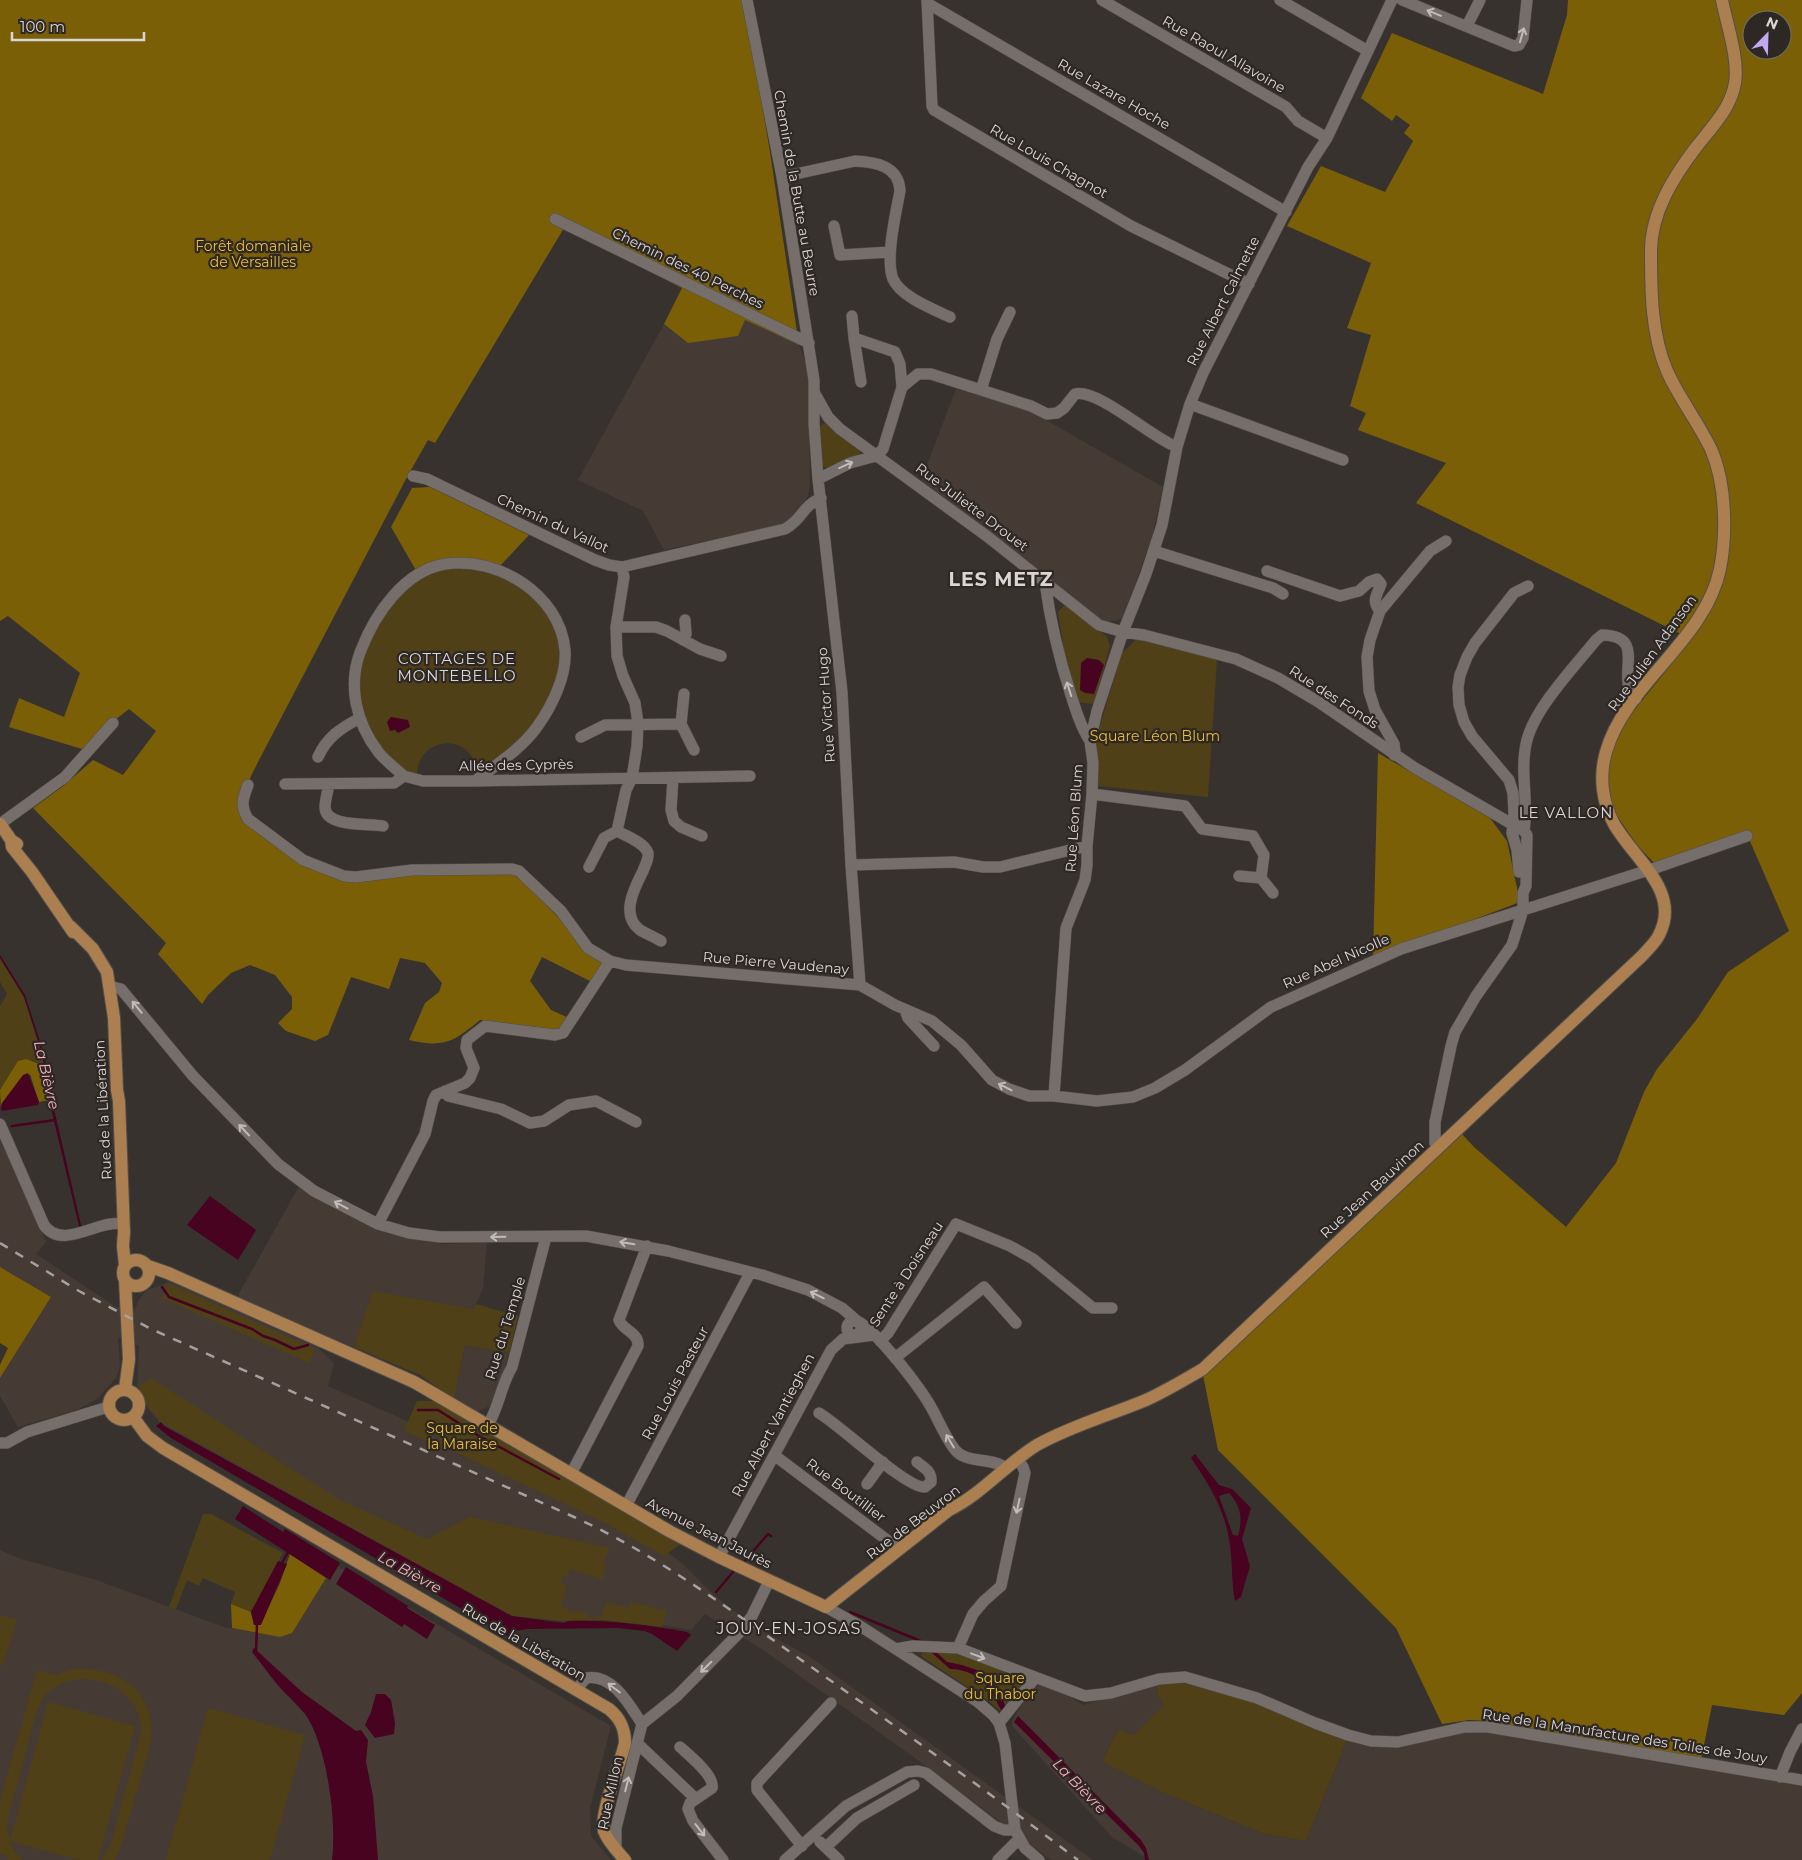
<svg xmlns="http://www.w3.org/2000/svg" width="1802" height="1860" viewBox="0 0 1802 1860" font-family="Montserrat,sans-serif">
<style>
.built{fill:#463a34}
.green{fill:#4f4018}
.forest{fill:#7b5f06;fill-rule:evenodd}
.water{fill:#47031f;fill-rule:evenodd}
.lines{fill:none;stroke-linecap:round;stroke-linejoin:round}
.stream{stroke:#47031f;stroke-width:2.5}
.minor-casing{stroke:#534f4c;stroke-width:12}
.major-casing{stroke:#534f4c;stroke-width:14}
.minor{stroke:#756e6b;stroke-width:11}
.major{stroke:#ab7f4f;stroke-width:12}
.rail{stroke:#a6a1a0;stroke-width:2.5;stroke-dasharray:9 9;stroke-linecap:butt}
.oneway{stroke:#c1bcba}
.labels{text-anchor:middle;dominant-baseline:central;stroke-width:4.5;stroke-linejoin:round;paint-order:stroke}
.street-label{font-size:14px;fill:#dad6d5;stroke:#2e2825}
.park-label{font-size:14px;fill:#eebd30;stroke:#2e2825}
.neighbourhood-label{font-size:15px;letter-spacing:1px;fill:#dad6d5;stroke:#2e2825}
.water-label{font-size:15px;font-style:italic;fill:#f9abbf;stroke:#2e2825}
.quarter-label{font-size:16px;letter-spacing:1px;fill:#dad6d5;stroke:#2e2825}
.district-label{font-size:19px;font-weight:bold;letter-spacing:1px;fill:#dad6d5;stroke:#2e2825}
</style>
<rect width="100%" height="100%" fill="#38322f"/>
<path class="built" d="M745,320L799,345L808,369L810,487L807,498L785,524L664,550L643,511L578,480L664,324L688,343Z
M956,389L1032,412L1163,487L1152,538L1122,619L1104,622L921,481Z
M0,1135L46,1242L36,1254L113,1305L133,1314L139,1300L147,1290L170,1282L317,1347L334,1363L328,1386L441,1436L653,1541L684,1565L715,1596L742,1617L775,1638L810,1657L1093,1860H1051L915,1758L763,1650L705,1614L691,1630L636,1621L505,1614L160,1423L137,1395L139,1346L118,1337L120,1366L116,1378L97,1399L77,1410L18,1427L0,1396V1378L51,1297L0,1267Z
M299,1186L370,1225L419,1240L441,1244L487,1242L483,1288L474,1309L374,1292L354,1347L236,1299Z
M465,1345L509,1353L494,1404L477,1412L454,1399Z
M0,1550L18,1558L96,1580L224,1627L280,1637L324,1558L611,1726L590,1808L591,1836L611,1860H0Z
M1040,1684L1063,1692L1083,1705L1156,1684L1158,1695L1164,1705L1134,1735L1118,1729L1102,1762L1164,1793L1264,1834L1306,1841L1347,1740L1394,1747L1454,1732L1488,1731L1802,1785V1860H1150L1112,1837L1013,1727L1012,1722L1017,1712L1033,1688Z"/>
<path class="green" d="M825,422L861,451L859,456L827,469L822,465L820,427Z
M458,567C477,569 495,571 513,581C520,585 526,593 533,598C580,641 559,701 519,742C507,754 490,764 476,773C475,732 417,734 417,776C405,772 397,763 387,754C328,699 370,605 432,572C439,569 449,568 458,567Z
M1068,605L1107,637L1110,646L1095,701L1092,704L1077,702L1061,655L1064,650L1058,612L1064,606Z
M1138,638L1217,659L1208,797L1097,786L1095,742L1122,653Z
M0,958L24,997L45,1066L32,1060L7,1080L0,1090V1005H1L7,994L0,982Z
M168,1283L315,1349L309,1363L162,1298Z
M373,1291L474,1309L476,1304L518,1316L509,1353L465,1345L454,1399L420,1375L354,1347Z
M151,1378L338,1499L427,1539L470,1517L610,1548L602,1565L606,1567L602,1579L570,1569L568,1577L563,1576L561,1583L567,1585L561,1606L568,1608V1611L574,1613L576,1610L588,1614L587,1617L595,1618V1616L601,1617L606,1602L629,1608L631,1602L667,1611L662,1627L603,1620L562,1621L512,1616L161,1422L138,1395L140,1385Z
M417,1401H433L489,1431L682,1543L664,1556L603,1522L438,1444L440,1436L433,1433L429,1442L404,1431Z
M203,1514H211L283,1553L251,1612L231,1604L235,1592L203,1578L199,1586L187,1580L176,1609L169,1607Z
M0,1615L17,1620L3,1666L0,1665Z
M957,1651L1035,1678L1002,1712L987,1700L921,1656L922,1653Z
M71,1669C119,1666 157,1690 151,1742L120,1850L115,1860H102L110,1846L138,1745C140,1737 142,1728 140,1719C131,1682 78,1667 50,1691C45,1695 41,1701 39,1707C34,1718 31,1732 28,1744C21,1769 15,1793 8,1818L7,1828L10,1841L48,1702L135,1726L98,1860H78L10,1841L12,1847L22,1860H8L5,1855L0,1854V1801L37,1670L56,1675Z
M1182,1683C1240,1692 1293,1718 1347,1740L1306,1841L1264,1834L1164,1793L1102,1762L1118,1729L1134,1735L1164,1705L1158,1695L1156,1684Z
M208,1708L305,1735L270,1860H166Z"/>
<path class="forest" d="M0,0H744L770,152L799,345L745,320L738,336L688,343L664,324L682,288L564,228L435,443L428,440L407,477L258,762L238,803L241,819L302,864L344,881L413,874H512L524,882L603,963L592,982L542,957L530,981L551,1010L569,1018L561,1030L480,1020C454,1042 443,1048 409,1040L425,1003L439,992L442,983L425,963L400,958L389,989L351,977L328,1035L315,1041L286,1031L278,1023L292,1009V997L275,975L250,965L231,973L208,995L202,1004L158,954L166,943L33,808L62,787L93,760L123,775L156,731L129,709L111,723L82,749L9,727L19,698L64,717L80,673L8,616L0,621Z
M1568,0H1802V1693L1784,1715L1712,1705L1701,1760L1490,1721L1469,1720L1442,1724L1396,1628L1218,1450L1203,1375L1462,1134L1474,1147L1566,1227L1616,1163L1644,1092L1657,1069L1697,1019L1728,972L1789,931L1746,832L1658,867L1637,845L1611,807L1607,760L1628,718L1690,641L1679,633L1416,503L1446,463L1358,430L1366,413L1350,406L1371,335L1347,328L1371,263L1287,226L1321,166L1385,192L1413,141L1404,133L1410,125L1396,115L1392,121L1361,98L1392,33L1543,94L1567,15ZM1752,20H1782V50H1752Z
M430,487L529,535L499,567L455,559L417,572L391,527L412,488Z
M1378,753L1490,818L1507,841L1520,902L1373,958Z
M26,1059L45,1066L49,1100L39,1102L30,1074L2,1103L1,1108L0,1090L18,1061Z
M0,1267L51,1297L0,1378V1365L8,1348L0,1343Z
M290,1554L326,1578L292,1633L280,1637L232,1628L231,1604L251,1612L254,1625H260L280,1583Z"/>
<path class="water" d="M1087,658L1099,660L1104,665L1094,694L1085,693L1080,690L1081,663Z
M391,717L408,720L410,727L398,733L395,730L390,731L387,722Z
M0,955L25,995L44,1054L54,1109L81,1225L86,1230H83L79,1226L49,1100L42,1053L24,997L0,958Z
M28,1073L39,1102L38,1105L2,1111L1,1108L2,1103L23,1075Z
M210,1196L256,1230L238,1260L187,1225Z
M161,1422L164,1426L512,1616L564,1623L568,1621C609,1620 647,1625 687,1632L691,1635L677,1651L652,1634L645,1631L618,1628L527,1629L515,1631L511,1638L171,1438L156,1426Z
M1195,1454L1219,1485L1232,1489L1251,1508L1242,1539L1250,1566L1241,1597L1235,1601C1231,1581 1233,1560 1229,1539C1224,1508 1208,1483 1191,1458ZM1229,1493C1241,1506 1243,1519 1238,1536L1233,1535L1219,1496Z
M243,1506L283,1532L285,1529L340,1563L330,1580L235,1519Z
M278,1561L287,1564L261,1625H254L251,1612Z
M346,1567L408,1606L407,1608L435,1625L427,1639L404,1624L402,1627L336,1584Z
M254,1648L302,1692L356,1731L361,1730L368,1740L366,1762L373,1796L378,1860H332C337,1823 327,1744 305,1714C296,1703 285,1694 276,1683C268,1673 260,1662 252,1652Z
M931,1652H936L947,1662L962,1665L980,1671L999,1689L1006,1708L1003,1712C997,1705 996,1698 991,1691C982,1677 966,1669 950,1669Z
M376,1694H385L391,1700L395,1723L394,1734L375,1738L365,1725L371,1712Z
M1018,1716L1141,1840L1146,1848L1149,1860H1145L1144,1853L1139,1846L1014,1722Z"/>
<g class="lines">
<path class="stream" d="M12,1126L55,1120
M162,1287L169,1297L252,1329L263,1336L275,1340L294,1349L308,1345
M418,1410H438L479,1436L559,1479
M743,1563L768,1534L771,1536
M281,1565L288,1552
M716,1592L733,1572
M850,1612L923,1642
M256,1652L257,1623"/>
<g class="minor-casing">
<path id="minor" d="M747,0L782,177L814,380V423L818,479L842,692L851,865L860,985
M927,0L932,106L934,110L1131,226L1249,284
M1102,0L1286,107L1298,121L1327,138
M1280,0L1368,51
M1402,0L1514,46L1519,45L1523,38L1527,0
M927,3L1286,212
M1467,26L1480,0
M782,177L855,161C876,162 899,166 900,191C896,212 885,259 893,279C901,297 933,309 950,317
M555,219L809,343
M834,226L840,255L890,252
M852,316L854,338
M861,382L854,338L895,352L900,364L902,387
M981,390L997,339L1010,312
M814,392L828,417L840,429L988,537L1099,625L1123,632L1144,635L1236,659L1278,678L1317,701L1415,768L1524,831L1527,835L1526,886L1523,893V910L1512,945L1476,996L1455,1032L1451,1046L1435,1122V1143L1438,1148
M1190,404L1343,460
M876,456L883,449L902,387L918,374H931L1031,406L1047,414L1057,413L1064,408L1075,394C1098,388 1153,439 1177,447
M413,476L427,479L595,560L609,565L622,567L785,529C803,519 802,506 821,498
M818,479L850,463L876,456
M1154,551L1273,588L1283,594
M1267,571L1340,596L1359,591L1369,582L1377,579L1381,584C1377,595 1371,601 1380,611
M1045,582C1050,620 1059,658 1071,695C1076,711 1081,727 1090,741
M616,627H656L667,631L700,649L721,656
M683,640L686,634L685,620
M681,724L694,750
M581,737L605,725L681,724L684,694
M1394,755L1395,751L1394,744L1375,710L1369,691L1367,657L1370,640L1380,611L1430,551L1446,541
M318,757C327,737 341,728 360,718
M404,776C396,769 386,761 379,753C356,723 347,685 361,650C375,614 404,571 445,564C497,556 560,594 565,650C567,676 552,706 537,727C521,749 496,765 475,781
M673,778L671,810L674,821L681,827L702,836
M285,784L394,783L404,776L423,781H475L750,776
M329,784C328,791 325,800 325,807C325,828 370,823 383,826
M248,785C243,798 240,806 248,819L303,860L344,876L356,877L412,870L512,869L519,871L561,911L588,948L610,961L626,965L860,985L895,1005L932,1021L961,1045L992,1080L1009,1089L1029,1096H1054L1097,1101L1133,1097L1155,1088L1185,1070L1271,1007L1401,949L1655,868L1747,836
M1092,794L1185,806L1202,829L1253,836L1264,855L1261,878L1273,893
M0,824L65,777L113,723
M617,831C626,836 644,842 648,853C649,859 645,865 643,871C634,889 620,915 640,930C647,934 654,937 661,941
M1524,831C1529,801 1519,770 1527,740C1535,708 1575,666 1596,640L1602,635C1650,636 1613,677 1636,699
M851,865L954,862L983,867H1000L1087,846
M589,867L604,838L617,831L626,790L632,778L637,746L638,723L635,703L623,676L617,656L616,627L624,577L622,567
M1519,872L1517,850L1512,833L1514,816L1513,793L1509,780L1472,736L1464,722L1459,705L1458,687L1460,675L1467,657L1475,643L1514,593L1528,586
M1239,876L1261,878
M109,986L121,989L193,1076L278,1164L314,1191L378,1224L409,1233L440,1237L586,1236L668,1251L762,1275L808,1290L842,1308L857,1321
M905,1010L908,1018L934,1046
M445,1091L448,1096L501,1109L530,1123L544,1121L569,1105L596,1101L636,1122
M1054,1096L1066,928L1085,880L1087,865V846L1092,794L1093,763L1090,741L1097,711L1123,632L1146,574L1162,525L1177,447L1190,404L1203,373L1308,167L1327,138L1392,0
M0,1124L44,1225C60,1248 90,1226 111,1224C115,1223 119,1224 123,1224
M378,1224L425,1134L433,1101L436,1095L465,1083L470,1078L474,1068L466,1048L467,1040L485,1026L555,1035L563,1033L610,961
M847 1328a7 7 0 1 1 14 0a7 7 0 1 1-14 0Z
M859,1322C879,1334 919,1386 931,1407C939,1421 946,1439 956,1451C968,1464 993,1457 1006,1468
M880,1341L888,1333L956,1224L1010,1246L1033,1259L1093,1308H1112
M895,1358L984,1287L1016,1323
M819,1413C840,1425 907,1489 925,1487L931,1482C932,1471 924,1468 917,1462
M488,1425C499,1407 501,1385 512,1367L546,1237
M0,1443H7L27,1432L108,1407
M774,1455L899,1549
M571,1474L638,1346C639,1332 623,1331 619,1320L647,1246
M867,1484L883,1462
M626,1506L750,1273
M719,1557L831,1350L843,1339L874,1335
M826,1607L860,1626L978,1702L993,1715L999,1723L1005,1743L1015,1830L1025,1848L1039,1860
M958,1648L973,1614L984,1601L1001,1586L1025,1473L1023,1467L1018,1460
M896,1649L913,1646L958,1648L1085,1696L1111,1693L1159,1679L1185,1677L1257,1698L1315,1723L1348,1735L1371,1741L1398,1742L1465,1727H1488L1802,1780
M576,1690L586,1678C613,1673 630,1706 642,1724
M999,1723L1035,1678
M642,1724L677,1696L740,1632L752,1616L769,1581
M637,1743L696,1799
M680,1747C689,1755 715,1776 712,1788L690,1803L688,1809L693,1821L723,1860
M1780,1777L1790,1752L1802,1729
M820,1842L839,1860
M802,1846L757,1790V1783L831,1703
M826,1847L857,1818L914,1785
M616,1849V1828L642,1724
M785,1860L846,1806L907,1772L918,1771L926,1773L994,1826L1004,1830H1015
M998,1860L1019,1839"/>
</g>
<g class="major-casing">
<path id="major" d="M0,824L11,840L17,844
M11,840L12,847L32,872L73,932
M70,926L93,949L107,972L114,1018L117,1090L119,1101L124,1232L123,1246L125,1265
M123 1273a13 13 0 1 1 26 0a13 13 0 1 1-26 0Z
M148,1266L168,1273L414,1382L669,1531L719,1557L826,1607L949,1510C982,1494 1006,1464 1037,1445C1071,1426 1110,1415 1146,1400C1166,1391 1184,1380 1203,1369L1643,955C1648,949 1656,942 1659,935C1682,891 1633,858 1614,824C1602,802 1599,776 1606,752C1625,684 1705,641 1720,569C1727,534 1726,483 1711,449C1698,422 1679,398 1667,371C1651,334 1651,290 1651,251C1651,212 1674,176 1697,146C1712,127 1731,108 1735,83C1739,59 1727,25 1722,0
M125,1389L129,1359L125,1280
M109 1405a15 15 0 1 1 30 0a15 15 0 1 1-30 0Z
M133,1417L147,1436L163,1448L609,1709C620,1718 625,1728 625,1743C621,1763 599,1814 604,1831C608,1842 618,1852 625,1860"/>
</g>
<use href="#minor" class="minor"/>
<use href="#major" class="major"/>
<path class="rail" d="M0,1243L79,1291L151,1329L574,1517C662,1557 738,1616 817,1671C905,1733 993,1795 1078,1860"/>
</g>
<defs><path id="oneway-shaft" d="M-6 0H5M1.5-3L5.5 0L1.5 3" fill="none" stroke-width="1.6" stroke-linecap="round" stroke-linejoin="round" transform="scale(1.25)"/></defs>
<g class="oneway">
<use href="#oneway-shaft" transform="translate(1434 13) rotate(-158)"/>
<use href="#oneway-shaft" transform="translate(1522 35) rotate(-74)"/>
<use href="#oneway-shaft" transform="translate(846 465) rotate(-24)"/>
<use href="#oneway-shaft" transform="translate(1069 689) rotate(-108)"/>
<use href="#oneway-shaft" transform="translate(137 1007) rotate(-129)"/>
<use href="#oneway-shaft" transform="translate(1005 1087) rotate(-153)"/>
<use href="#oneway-shaft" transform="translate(244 1130) rotate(-133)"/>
<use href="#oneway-shaft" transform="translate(341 1205) rotate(-152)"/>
<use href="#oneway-shaft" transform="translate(498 1237) rotate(179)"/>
<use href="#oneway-shaft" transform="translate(627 1243) rotate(-170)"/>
<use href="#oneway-shaft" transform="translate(817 1295) rotate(-154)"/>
<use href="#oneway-shaft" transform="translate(950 1441) rotate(-121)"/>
<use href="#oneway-shaft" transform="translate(1018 1506) rotate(102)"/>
<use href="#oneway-shaft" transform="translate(978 1656) rotate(21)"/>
<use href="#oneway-shaft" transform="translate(706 1667) rotate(135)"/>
<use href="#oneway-shaft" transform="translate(614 1688) rotate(-143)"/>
<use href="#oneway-shaft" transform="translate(627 1784) rotate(-76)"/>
<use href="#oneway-shaft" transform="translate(700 1830) rotate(52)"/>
</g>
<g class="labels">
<g class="street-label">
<text transform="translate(1224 54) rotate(30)">Rue Raoul Allavoine</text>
<text transform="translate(1114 94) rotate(30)">Rue Lazare Hoche</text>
<text transform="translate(1049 161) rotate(30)">Rue Louis Chagnot</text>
<text transform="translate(797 193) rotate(80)">Chemin de la Butte au Beurre</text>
<text transform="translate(688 268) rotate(26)">Chemin des 40 Perches</text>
<text transform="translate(1223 301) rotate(-63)">Rue Albert Calmette</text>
<text transform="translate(972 507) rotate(37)">Rue Juliette Drouet</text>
<text transform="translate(553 523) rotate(25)">Chemin du Vallot</text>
<text transform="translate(1652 653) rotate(-54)">Rue Julien Adanson</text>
<text transform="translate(1334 697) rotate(33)">Rue des Fonds</text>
<text transform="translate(826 705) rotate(-94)">Rue Victor Hugo</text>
<text transform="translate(516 765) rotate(-1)">Allée des Cyprès</text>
<text transform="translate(1074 818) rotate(-86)">Rue Léon Blum</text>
<text transform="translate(1336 961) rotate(-24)">Rue Abel Nicolle</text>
<text transform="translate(776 963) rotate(5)">Rue Pierre Vaudenay</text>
<text transform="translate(103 1110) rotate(-93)">Rue de la Libération</text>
<text transform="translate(1372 1189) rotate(-43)">Rue Jean Bauvinon</text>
<text transform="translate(906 1274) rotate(-57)">Sente à Doisneau</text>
<text transform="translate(505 1328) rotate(-73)">Rue du Temple</text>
<text transform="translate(675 1383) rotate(-62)">Rue Louis Pasteur</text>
<text transform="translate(773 1425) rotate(-62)">Rue Albert Vantieghen</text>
<text transform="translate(846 1490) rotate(37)">Rue Boutillier</text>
<text transform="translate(913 1522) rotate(-37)">Rue de Beuvron</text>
<text transform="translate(709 1533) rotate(27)">Avenue Jean Jaurès</text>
<text transform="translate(524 1642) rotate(30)">Rue de la Libération</text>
<text transform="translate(1625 1736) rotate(9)">Rue de la Manufacture des Toiles de Jouy</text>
<text transform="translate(610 1793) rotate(-78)">Rue Millon</text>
</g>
<g class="park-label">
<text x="253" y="246">Forêt domaniale<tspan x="253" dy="16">de Versailles</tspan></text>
<text x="1155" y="736">Square Léon Blum</text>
<text x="462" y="1428">Square de<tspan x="462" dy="16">la Maraise</tspan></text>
<text x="1000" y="1678">Square<tspan x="1000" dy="16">du Thabor</tspan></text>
</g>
<g class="neighbourhood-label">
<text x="457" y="658">COTTAGES DE<tspan x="457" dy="17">MONTEBELLO</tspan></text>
<text x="1566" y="812">LE VALLON</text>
</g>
<g class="water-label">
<text transform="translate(47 1075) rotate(77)">La Bièvre</text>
<text transform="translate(410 1572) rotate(29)">La Bièvre</text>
<text transform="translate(1080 1786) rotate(46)">La Bièvre</text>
</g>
<g class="quarter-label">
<text x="789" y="1628">JOUY-EN-JOSAS</text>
</g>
<g class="district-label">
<text x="1001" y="579">LES METZ</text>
</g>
</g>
<g transform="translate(1767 35) rotate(23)"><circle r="24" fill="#2e2825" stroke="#736e6b"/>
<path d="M0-4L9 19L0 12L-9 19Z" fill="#c2a8f3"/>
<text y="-8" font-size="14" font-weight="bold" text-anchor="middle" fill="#dad6d5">N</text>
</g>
<path d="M12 32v8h132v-8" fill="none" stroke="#dad6d5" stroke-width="2.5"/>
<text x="20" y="32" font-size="15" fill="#dad6d5" stroke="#2e2825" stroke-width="4" paint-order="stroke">100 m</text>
</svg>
